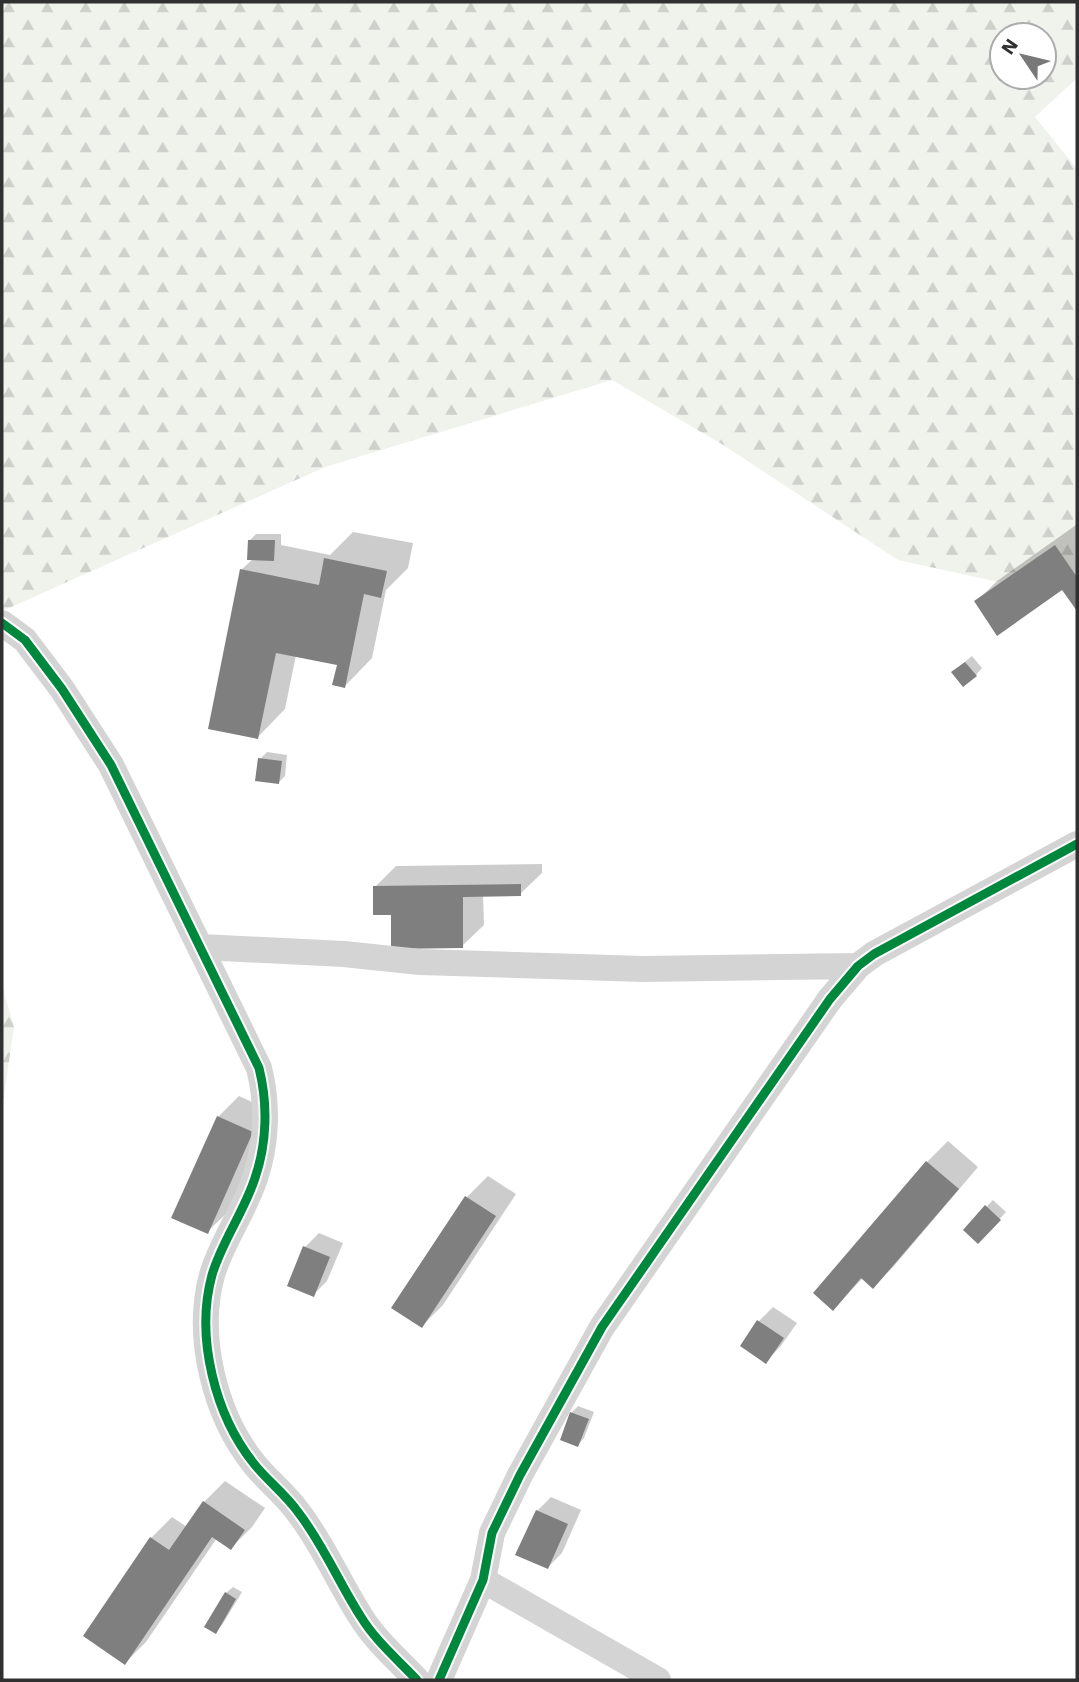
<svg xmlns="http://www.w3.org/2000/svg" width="1079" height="1682" viewBox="0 0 1079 1682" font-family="'Work Sans',sans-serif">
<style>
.forest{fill:url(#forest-firs);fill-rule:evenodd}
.shadow{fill:#0003}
.building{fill:#7f7f7f}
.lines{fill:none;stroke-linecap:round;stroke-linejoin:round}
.minor{stroke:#d4d4d4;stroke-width:26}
.cycleway-casing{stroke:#fff;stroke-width:13}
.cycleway{stroke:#00873e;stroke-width:9}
</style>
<defs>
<pattern id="forest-firs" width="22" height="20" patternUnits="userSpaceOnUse" patternTransform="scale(1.75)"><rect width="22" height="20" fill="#f0f2ec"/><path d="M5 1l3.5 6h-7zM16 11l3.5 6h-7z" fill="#ced0cb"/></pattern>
</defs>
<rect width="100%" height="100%" fill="#fff"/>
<path class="forest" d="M2,2H1077V78L1035,117L1077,169V571L1008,584L898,560L725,446L612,380L325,467L2,611ZM1002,35H1044V77H1002Z
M2,986L14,1027L2,1109Z"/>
<path class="shadow" d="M1076,525L1077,608L1063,587L976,602L997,581Z
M353,532L413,543L408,568L386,590L372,658L345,686L339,663L296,655L285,709L258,737L241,570L253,559L250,540L256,534H281V545L330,555Z
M972,656L982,668L976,675L960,666Z
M267,752L287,755L285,776L278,783L260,759Z
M542,864V873L520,894L483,895L484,925L462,946L375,887L396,866Z
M239,1096L272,1111L229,1211L207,1232L218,1117Z
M948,1141L978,1167L894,1266L873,1287L863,1278L833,1309L927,1162Z
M488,1176L516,1194L443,1305L422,1326L394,1308L467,1197Z
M993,1200L1006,1212L978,1242L965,1229Z
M319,1233L343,1243L327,1281L313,1295L305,1247Z
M773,1307L797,1323L780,1347L766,1361L742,1346L759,1321Z
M578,1406L594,1412L584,1438L578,1445L562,1439L572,1412Z
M225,1481L265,1508L252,1527L231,1548L217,1538L146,1642L125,1663L151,1538L172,1517L187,1527L204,1502Z
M551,1497L581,1510L562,1553L548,1567L537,1511Z
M233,1587L242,1592L222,1625L215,1632L226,1593Z"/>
<path class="building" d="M248,540H275L274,561L247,560Z
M1055,545L1077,577V611L1062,590L997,636L974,601Z
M324,558L387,571L381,598L364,594L345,688L332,685L337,665L276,653L258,739L208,729L240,569L319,585Z
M965,662L977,676L963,687L951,672Z
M258,758L282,761L279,784L255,781Z
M521,884V896L463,897V948L391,949V915H373V886Z
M217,1116L253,1132L208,1234L171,1218Z
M926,1161L959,1189L873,1289L861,1278L833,1311L813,1293Z
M465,1196L496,1216L422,1328L391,1308Z
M985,1205L1001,1220L978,1244L963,1230Z
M303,1246L330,1257L314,1297L287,1286Z
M757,1320L784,1338L766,1364L740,1346Z
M570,1412L589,1419L578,1447L560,1440Z
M203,1501L245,1530L231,1550L212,1537L125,1665L83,1636L150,1537L169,1550Z
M536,1510L568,1524L548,1569L515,1555Z
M225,1592L236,1599L216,1634L204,1627Z"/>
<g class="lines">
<path class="minor" d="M2,623L25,640L62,689L111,765L259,1068C268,1104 267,1143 255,1178C244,1212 222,1241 212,1275C195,1337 215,1416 255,1465C268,1481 286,1495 298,1512C323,1544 339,1583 361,1617C375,1640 398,1660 417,1680
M202,947L344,954L420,962L643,969L858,966
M483,1580L658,1680
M439,1680L483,1580L492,1533L520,1475L602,1327L830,999L858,966L874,954L1077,844"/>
<g class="cycleway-casing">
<path id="cycleway" d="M2,623L25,640L62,689L111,765L259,1068C268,1104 267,1143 255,1178C244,1212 222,1241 212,1275C195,1337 215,1416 255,1465C268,1481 286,1495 298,1512C323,1544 339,1583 361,1617C375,1640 398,1660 417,1680
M439,1680L483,1580L492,1533L520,1475L602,1327L830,999L858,966L874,954L1077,844"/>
</g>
<use href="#cycleway" class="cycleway"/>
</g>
<rect width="1079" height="1682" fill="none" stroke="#303030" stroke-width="7"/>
<g transform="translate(1023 56) rotate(305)"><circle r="33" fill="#ffffff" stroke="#acacac" stroke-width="2"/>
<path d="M0-5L12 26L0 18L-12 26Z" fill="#787878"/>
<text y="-10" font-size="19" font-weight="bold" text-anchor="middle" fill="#303030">N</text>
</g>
</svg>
